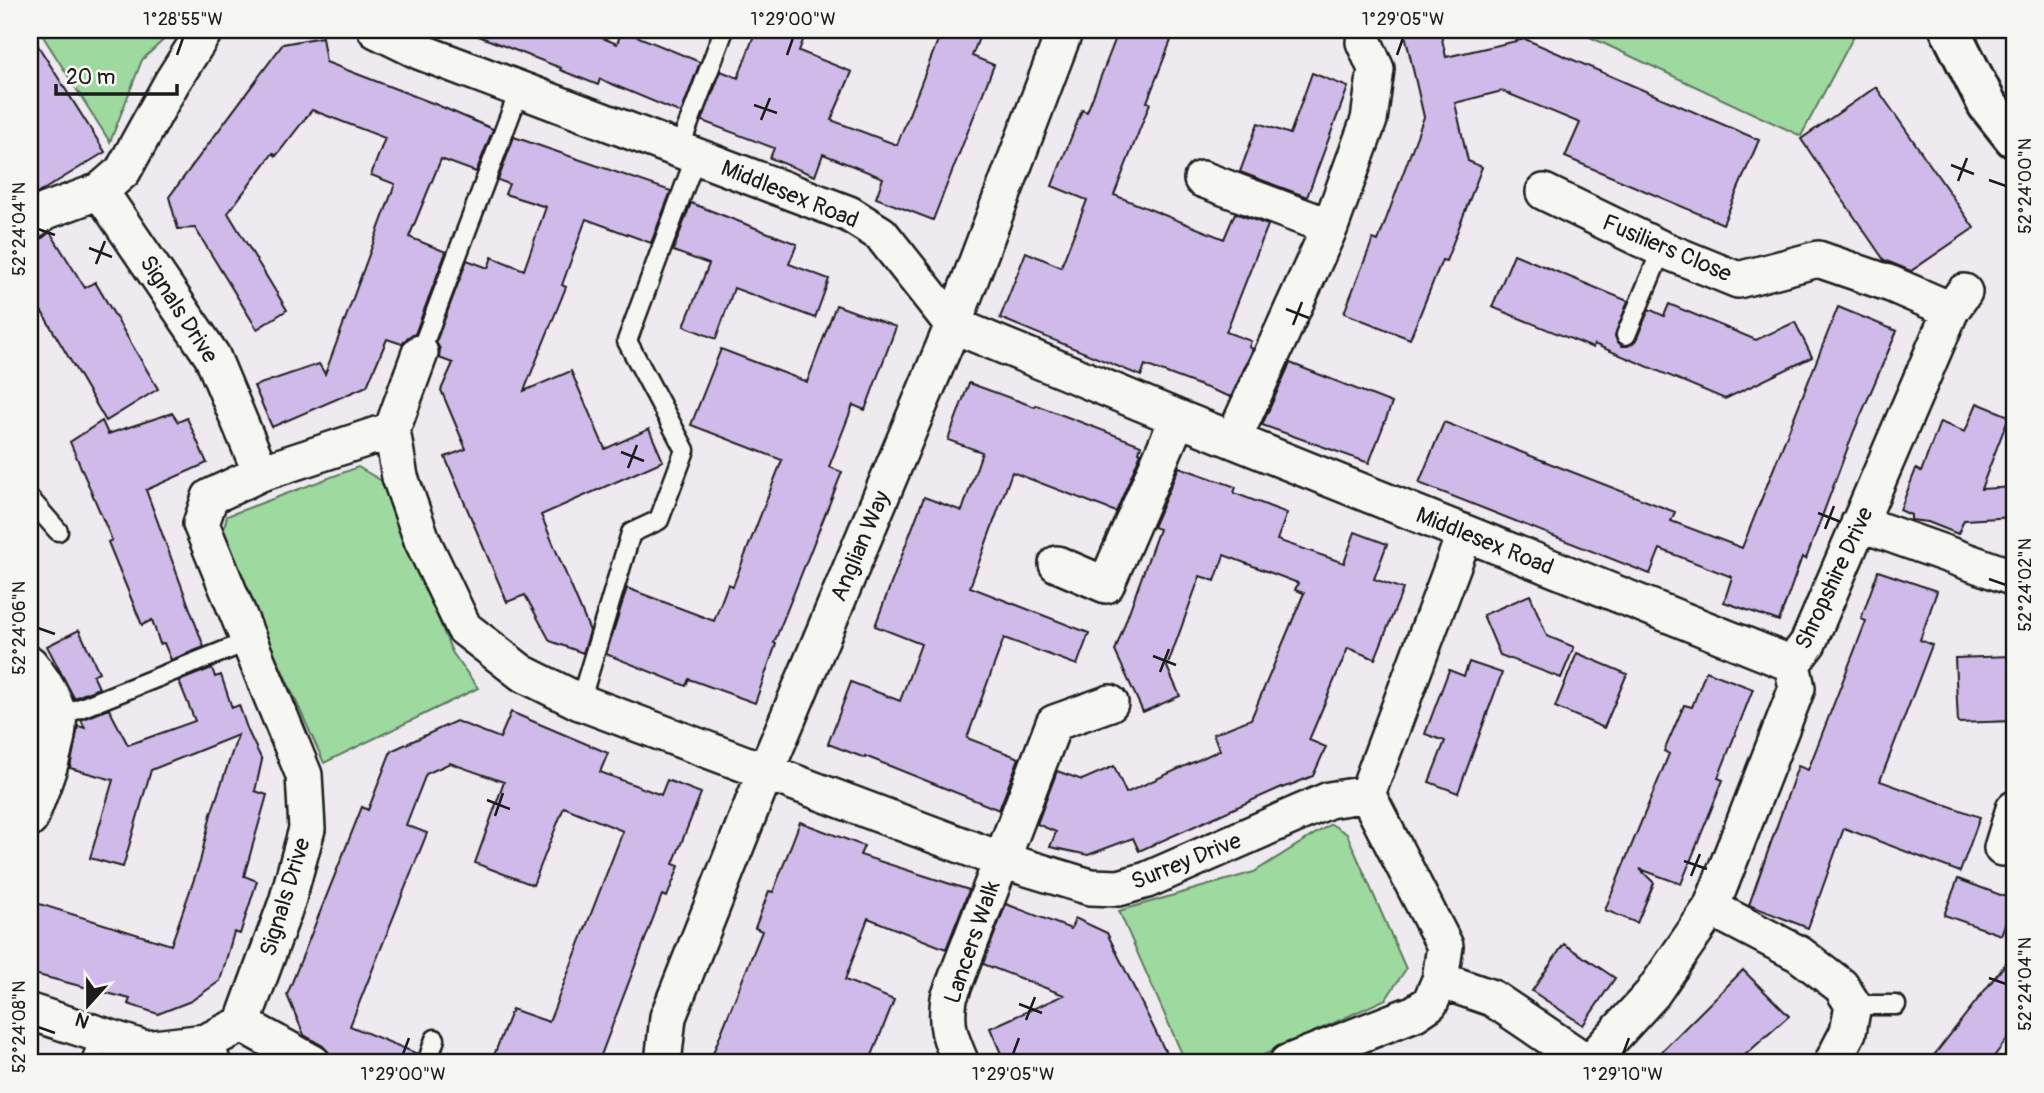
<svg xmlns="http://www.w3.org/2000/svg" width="2044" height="1093" viewBox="0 0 2044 1093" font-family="Pangolin,sans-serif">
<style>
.green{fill:#9ed9a0;stroke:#5d7a5e;stroke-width:2}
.building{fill:#d0baea;stroke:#1c1c1c;stroke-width:2}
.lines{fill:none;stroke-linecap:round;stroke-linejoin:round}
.lane-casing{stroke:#1c1c1c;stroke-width:23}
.street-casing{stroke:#1c1c1c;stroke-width:40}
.secondary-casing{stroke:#1c1c1c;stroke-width:44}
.lane{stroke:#f6f6f2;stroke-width:18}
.street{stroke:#f6f6f2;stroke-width:35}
.secondary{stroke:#f6f6f2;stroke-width:38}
.ticks{fill:none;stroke:#1c1c1c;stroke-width:2.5}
.labels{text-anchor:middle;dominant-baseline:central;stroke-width:5;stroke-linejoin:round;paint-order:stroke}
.street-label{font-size:23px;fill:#1c1c1c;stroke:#f6f6f2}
.neatline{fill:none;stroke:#1c1c1c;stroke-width:2.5}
.ticks-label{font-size:18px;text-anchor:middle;fill:#1c1c1c}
</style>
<rect width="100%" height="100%" fill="#eeeaf0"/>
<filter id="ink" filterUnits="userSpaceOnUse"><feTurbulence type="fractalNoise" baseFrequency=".0143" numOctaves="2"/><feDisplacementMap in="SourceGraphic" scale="14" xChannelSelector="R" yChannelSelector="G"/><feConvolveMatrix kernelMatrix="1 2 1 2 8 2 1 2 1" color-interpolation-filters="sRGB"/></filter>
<g filter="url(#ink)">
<path class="green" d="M39,30H174L142,60L110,142Z
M1575,30H1857L1801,136Z
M358,467L382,481L452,652L478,688L324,763L222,537L227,516Z
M1331,824L1347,834L1406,969L1386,999L1246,1063H1186L1119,911L1254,872Z"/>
<path class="building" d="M469,30H583L617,44L622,30L700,62L681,113L600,79L598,85L560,70L561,68L468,32Z
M756,30H807L799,51L852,72L831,120L897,145L942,30H982L972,56L994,65L933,220L876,198L883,178L823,154L815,176L770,158L774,148L702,121L721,71L738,78Z
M1119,30H1175L1147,102L1150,103L1114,195L1224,239L1235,213L1268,225L1226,332L1251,341L1249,347L1253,349L1231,397L1145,365L1141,376L1000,318L1026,252L1061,267L1087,200L1052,186L1082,110L1087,112Z
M1404,30H1440L1446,57L1525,39L1759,140L1723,224L1565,157L1580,123L1502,91L1455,103L1468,161L1482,167L1446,261L1442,260L1410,339L1344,313L1373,239L1378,241L1424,117Z
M30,33L105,152L30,198Z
M322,37L326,62L435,104L493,129L476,172L441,159L409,237L446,252L415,334L408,337L402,344L387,339L367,386L272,427L254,386L319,364L325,374L395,184L371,175L385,138L312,110L276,156L273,153L228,213L287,310L257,329L195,228L178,229L169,197L283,44Z
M1312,73L1348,87L1307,197L1240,172L1258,123L1290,134Z
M1876,87L1974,228L1911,271L1884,260L1801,139Z
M514,137L671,191L651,243L586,219L562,285L566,287L524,391L571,371L605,449L649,429L663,461L541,515L590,631L583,653L550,641L525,595L507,602L445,457L466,449L441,390L453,363L439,358L440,349L436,342L467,260L488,268L492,257L524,270L546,207L505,194L509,184L498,180Z
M691,203L797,244L789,264L829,279L815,318L734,288L716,339L684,326L709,264L673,251Z
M50,232L85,288L95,282L158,389L106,421L42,312L30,320V242L41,239Z
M1514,254L1628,301L1615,336L1617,341L1622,346H1628L1636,340L1649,309L1664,316L1669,304L1756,340L1795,322L1812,357L1725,399L1594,344L1593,348L1492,307Z
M836,305L896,327L865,410L853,405L829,467L842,472L774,643L776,644L755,703L689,679L686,686L606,654L627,588L714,621L728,584L733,586L782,460L691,425L721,349L807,382Z
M1838,307L1897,331L1854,431L1806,559L1802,557L1779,621L1724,602L1732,577L1660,549L1650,574L1419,483L1444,422L1675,512L1671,521L1742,548Z
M1290,363L1392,403L1369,463L1262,425Z
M969,383L1035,407L1036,405L1141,445L1139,452L1141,453L1116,512L1012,472L970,587L1089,633L1077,665L1004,638L967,738L1019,758L999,810L865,756V758L828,744L851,682L900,701L921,644L875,626L924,497L962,511L982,452L948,440Z
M1977,403L2009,416L1981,489L2014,487V517L1964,520L1958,534L1928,522L1911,520V515L1900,510L1916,469L1921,472L1940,422L1965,432Z
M172,413L178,422L187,418L207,463L146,490L204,647L171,660L164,643L160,644L152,620L142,625L108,542L112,540L70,442L102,421L108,434Z
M1179,467L1236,487L1234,493L1287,513L1277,540L1344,563L1355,532L1387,544L1374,579L1403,589L1375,659L1348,648L1309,740L1326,747L1313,776L1283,788L1282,787L1139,851L1133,838L1088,855L1050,847L1056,832L1037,824L1057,771L1082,780L1114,766L1126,793L1220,750L1213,734L1251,719L1304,593L1295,590L1298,583L1224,555L1215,581L1200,576L1167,667L1180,696L1143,712L1115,651L1159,529L1153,527Z
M1878,571L1937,591L1920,640L1932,645L1880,781L1980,817L1960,872L1844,828L1808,928L1749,905L1798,766L1808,770L1866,621L1861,619Z
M1530,595L1547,636L1574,647L1561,678L1500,655L1483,615Z
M79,630L99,672L93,675L99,688L74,698L47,646Z
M1577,653L1627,674L1604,728L1555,707Z
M2010,656L2013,721L1958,723L1955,658Z
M1469,662L1502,673L1458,793L1429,782L1445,741L1425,734L1449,670L1464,676Z
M212,668L215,677L221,675L232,708L239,705L248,731L262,760L255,791L267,795L244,876L257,881L240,934L234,932L220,981L191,1001L158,1014L128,1004L130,999L30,973V901L171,945L200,862L211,814L238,735L151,770L123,867L90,858L113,780L70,768L78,726L85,728L81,720L109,709L128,745L195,721L179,681Z
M1706,671L1753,689L1718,778L1723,780L1681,884L1640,869L1654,883L1637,923L1605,910L1669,754L1664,751L1684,705L1692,707Z
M30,712L37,714L38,719L31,757Z
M511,712L608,753L600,772L661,795L667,780L701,793L673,864L679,866L667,897L662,895L598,1063H491L512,1009L549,1022L623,831L564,807L533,885L475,863L504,782L450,763L426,774L406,825L427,833L350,1026L418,1054L416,1063H349L331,1056L323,1046L304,1035L287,995L362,807L368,810L391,751L456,721L500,738Z
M800,822L864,846L860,855L969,890L946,949L868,918L845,980L894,1000L869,1063H709L762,931L755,928L769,891L773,892Z
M1958,879L2014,900L2001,935L1944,915Z
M1006,904L1071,929L1075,918L1107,933L1171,1063H1005L990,1028L1064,995L983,964Z
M1564,944L1615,978L1583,1025L1532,991Z
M2014,953V1030L1989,1063H1928Z
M1743,970L1789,1016L1736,1063H1650Z"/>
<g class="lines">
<g class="lane-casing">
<path id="lane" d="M679,149L724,30
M1626,335L1662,249
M420,353L520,89
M30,499L58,531
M580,702L631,533L659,520L685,450L627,341L696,156
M58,717L249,641
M1853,1005H1896
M214,1037L221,1063
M91,1063L100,1034
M427,1063L435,1039"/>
</g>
<g class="street-casing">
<path id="street" d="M376,30L421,52L849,214L881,234L953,325L1178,418L1792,664
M1202,179L1330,227
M100,191L212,356L261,473
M1544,192L1662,249L1738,280L1818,259L1891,284L1951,310
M30,222L46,211L100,191L123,171L172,82L205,30
M420,353L392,430L400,477L422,540L464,628L522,673L580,702L1001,860L1090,887L1119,888L1147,880L1329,800L1367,794
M1233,440L1330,227L1369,120L1376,69L1364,42
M1859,523L2014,578
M1057,564L1106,585L1178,418
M30,664C41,678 56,699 58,717C61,744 39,793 30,819
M2002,848L2014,809
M1711,908L1799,954L1841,986L1853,1005L1848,1032L1832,1063
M1440,980L1492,998L1588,1063
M30,1012L145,1049L206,1042L242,1024L287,902L307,829L304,775L201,524L210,497L261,473L392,430
M242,1024L313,1063
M663,1063L668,1017L765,773L953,325L1065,30
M961,1063C950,1038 945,1026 949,998L1054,723L1110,703
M1287,1063L1415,1013L1430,1003L1440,980L1445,946L1367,794L1465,533
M1589,1063L1652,994L1711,908L1797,688L1792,664L1808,643L1951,310L1964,292"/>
</g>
<g class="secondary-casing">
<path id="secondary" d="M1950,30L1987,104L2014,138"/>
</g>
<use href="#lane" class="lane"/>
<use href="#street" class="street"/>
<use href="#secondary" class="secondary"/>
</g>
</g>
<path class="ticks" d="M177,55L183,38M787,55L793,38M1397,55L1403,38M754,105L777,113M761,120L770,98M1951,165L1974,174M1989,180L2006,186M1958,181L1967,158M38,229L55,235M89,248L112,257M96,264L105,241M1286,309L1309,318M1293,325L1302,302M621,452L644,461M628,468L637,445M1818,513L1841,522M1825,529L1834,506M1989,579L2006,585M38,628L55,634M1153,656L1176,665M1160,672L1169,649M487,800L510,809M495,816L503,793M1684,861L1707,869M1691,876L1700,854M1989,978L2006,984M1019,1004L1042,1013M1026,1020L1035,997M38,1027L55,1033M403,1054L409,1038M1013,1054L1019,1038M1623,1054L1629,1038"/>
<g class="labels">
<g class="street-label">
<text transform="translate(790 194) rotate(22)">Middlesex Road</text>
<text transform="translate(1667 248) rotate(23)">Fusiliers Close</text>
<text transform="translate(179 309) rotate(57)">Signals Drive</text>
<text transform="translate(1485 541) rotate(22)">Middlesex Road</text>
<text transform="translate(860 546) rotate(-67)">Anglian Way</text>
<text transform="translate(1834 578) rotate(-65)">Shropshire Drive</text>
<text transform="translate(1186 861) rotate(-22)">Surrey Drive</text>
<text transform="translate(285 897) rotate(-73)">Signals Drive</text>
<text transform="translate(972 942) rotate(-71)">Lancers Walk</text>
</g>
</g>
<rect width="2044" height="1093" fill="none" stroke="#f6f6f2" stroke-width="77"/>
<g transform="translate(88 1005) rotate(201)" stroke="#f6f6f2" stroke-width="5" paint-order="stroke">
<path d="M0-5L12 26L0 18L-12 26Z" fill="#1c1c1c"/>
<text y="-10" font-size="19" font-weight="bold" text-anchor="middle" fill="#1c1c1c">N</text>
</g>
<path d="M56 84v10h121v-10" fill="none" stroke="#1c1c1c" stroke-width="3.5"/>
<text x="66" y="84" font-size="21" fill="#1c1c1c" stroke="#f6f6f2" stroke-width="5" paint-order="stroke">20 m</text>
<rect x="38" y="38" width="1968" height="1016" class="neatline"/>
<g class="ticks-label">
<text x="183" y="25">1°28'55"W</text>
<text x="793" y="25">1°29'00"W</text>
<text x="1403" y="25">1°29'05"W</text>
<text transform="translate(2025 186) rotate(-90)" y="6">52°24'00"N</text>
<text transform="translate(19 229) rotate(-90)" y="6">52°24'04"N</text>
<text transform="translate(2025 585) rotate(-90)" y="6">52°24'02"N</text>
<text transform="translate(19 628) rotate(-90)" y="6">52°24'06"N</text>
<text transform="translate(2025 984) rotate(-90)" y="6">52°24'04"N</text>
<text transform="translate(19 1027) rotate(-90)" y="6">52°24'08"N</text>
<text x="403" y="1080">1°29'00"W</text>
<text x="1013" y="1080">1°29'05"W</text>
<text x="1623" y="1080">1°29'10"W</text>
</g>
</svg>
